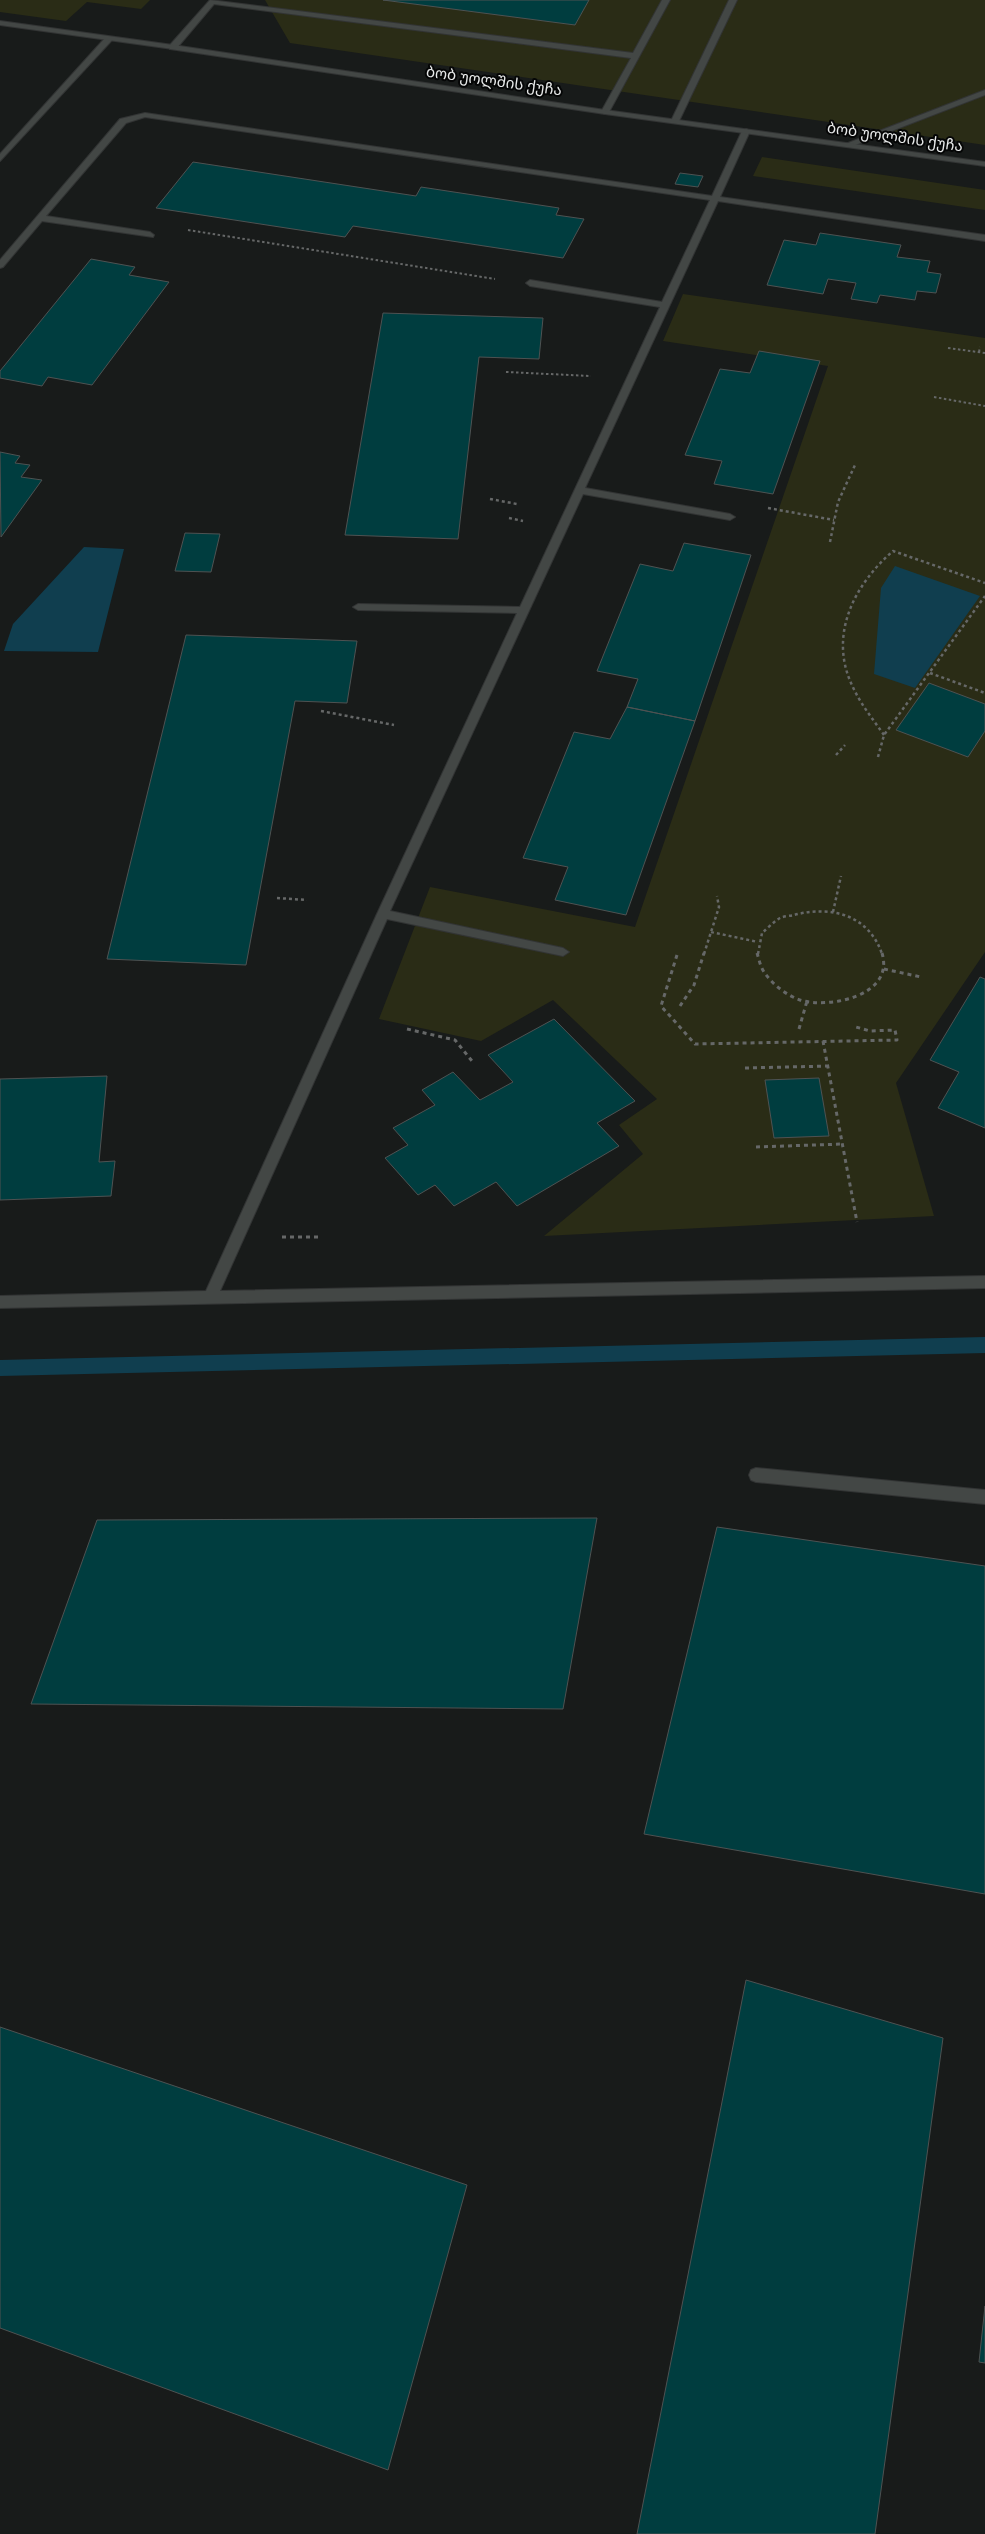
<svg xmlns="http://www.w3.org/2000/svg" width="985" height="2534" viewBox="0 0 985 2534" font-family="Rubik,'Noto Sans Georgian',sans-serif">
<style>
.green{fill:#2a2c16}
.water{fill:#103e4f}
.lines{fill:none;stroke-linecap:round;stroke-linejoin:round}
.stream{fill:#103e4f;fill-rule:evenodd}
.building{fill:#003d3f;stroke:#4e5252}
.service-casing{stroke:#323434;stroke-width:2}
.minor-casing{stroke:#323434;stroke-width:2}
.tertiary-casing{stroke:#323434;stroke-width:2}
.path-far2{stroke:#666868;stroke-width:2;stroke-dasharray:2.5 2.5;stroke-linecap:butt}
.path-far1{stroke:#666868;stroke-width:2.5;stroke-dasharray:3 3;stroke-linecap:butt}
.path{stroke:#666868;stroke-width:3;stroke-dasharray:4 4;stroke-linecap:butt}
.service{fill:#434745;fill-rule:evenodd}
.minor{fill:#434745;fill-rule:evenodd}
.tertiary{fill:#434745;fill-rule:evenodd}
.labels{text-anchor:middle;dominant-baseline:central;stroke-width:4;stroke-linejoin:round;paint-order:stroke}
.far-street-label{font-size:15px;fill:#e8eaea;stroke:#050606}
</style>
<rect width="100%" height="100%" fill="#181b1a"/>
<path class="green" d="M0,0H150L141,9L87,2L66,21L0,12Z
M265,0H985V145L290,43Z
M762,157L985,190V210L753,176Z
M683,294L985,338V952L896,1083L934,1216L544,1236L643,1154L619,1125L657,1099L553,1000L481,1041L379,1019L430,887L635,927L828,366L663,341Z"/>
<path class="water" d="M84,547L124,549L98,652L4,651L13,624Z
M895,566L980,596L915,688L874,674L881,588Z"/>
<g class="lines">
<path class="stream" d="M985,1337V1353L0,1376V1360Z"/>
</g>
<path class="building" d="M383,0H589L575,25Z
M193,162L416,196L421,187L559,208L556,215L584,219L563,258L353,226L345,237L156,208Z
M680,173L703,176L698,187L675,184Z
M820,233L901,245L897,257L930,261L927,272L941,274L936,293L917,291L915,300L880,295L877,303L851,299L856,283L828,279L823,294L767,285L784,240L816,245Z
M91,259L135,267L129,275L169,282L92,385L48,377L42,386L0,378V371Z
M383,313L543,318L539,359L479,357L458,539L345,535Z
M759,351L820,361L773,494L714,484L722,461L685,455L720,369L750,373Z
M0,452L20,456L15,463L30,465L21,477L42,480L1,537Z
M185,533L220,534L211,572L175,571Z
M684,543L751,555L695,721L627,707L638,679L597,671L640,564L673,571Z
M186,635L357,641L347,703L295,701L246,965L107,959Z
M929,683L985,704V731L968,757L896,730Z
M627,707L695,721L626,915L555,900L568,867L523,858L574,732L610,739Z
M980,977L985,979V1128L938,1108L959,1072L930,1060Z
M554,1019L635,1101L597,1123L619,1146L517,1206L496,1182L454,1206L435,1185L418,1195L385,1158L408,1145L393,1128L435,1105L422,1090L453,1072L480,1100L513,1082L488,1055Z
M107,1076L99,1162L115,1161L111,1196L0,1200V1079Z
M819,1078L829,1136L774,1138L765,1080Z
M597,1518L563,1709L31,1704L97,1520Z
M717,1527L985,1566V1894L644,1834Z
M746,1980L943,2038L875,2534H637Z
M0,2027L467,2185L388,2470L0,2328Z
M985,2306V2363L979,2362Z"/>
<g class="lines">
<g class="service-casing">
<path id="service" d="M210,0L633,53L662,0H670L609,112L605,114L601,112L631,58L214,4L176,49H170V45Z
M729,0H737L679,121L672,123L671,121Z
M106,37L113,39L0,161V154Z
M985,90V95L850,147L843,145Z
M145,113L712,196L742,131L746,129L750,131L720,197L985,235V241L718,201L585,488L730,514L735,517L730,520L583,494L390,911L563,948L569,952L563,956L387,919L220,1291L985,1276V1288L0,1308V1296L206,1291L377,914L517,613L358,610L353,607L358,604L520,607L660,307L530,286L526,283L530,280L662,302L710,200L145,117L126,123L46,216L150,232L154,235L153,237L42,221L3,267L0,268V260L120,119Z
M756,1468L985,1490V1504L756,1482L751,1480L749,1475L751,1470Z"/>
</g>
<g class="minor-casing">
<path id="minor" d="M0,21L173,45L177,47L173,49L0,25Z"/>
</g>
<g class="tertiary-casing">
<path id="tertiary" d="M173,45L605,110L985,162V166L605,114L170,49L169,47Z"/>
</g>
<path class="path-far2" d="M188,230L495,279
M948,348L985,353
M979,352L980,347
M506,372L591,376
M934,397L985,406"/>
<path class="path-far1" d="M490,499L517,504
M768,508L834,520
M509,518L523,521
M830,542L838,502L855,465
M930,673L985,693
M321,711L394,725
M884,735C872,718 859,702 851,683C829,633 855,584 893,551L985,583
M836,755L845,745
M878,757L884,735L985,596
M277,898L307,900
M833,912L841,876
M711,932L758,942
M704,954L719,907L717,896
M758,954L762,933C767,929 773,922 780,918C784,916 790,916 794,915C831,905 869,915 882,954"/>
<path class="path" d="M757,953C759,959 760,966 764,972C772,984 786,995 800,1000C829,1009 895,996 882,953
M677,955L661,1006L695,1044L897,1040L895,1030L870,1031L856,1027
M884,969L921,977
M680,1006L694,985L704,953
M407,1029L455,1040L472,1061
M799,1029L807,1001
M823,1041L857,1222
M745,1068L829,1066
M756,1147L843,1144
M282,1237H319"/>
<use href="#service" class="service"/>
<use href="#minor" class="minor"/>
<use href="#tertiary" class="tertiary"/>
</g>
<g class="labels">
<g class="far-street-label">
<text transform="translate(494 81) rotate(8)">ბობ უოლშის ქუჩა</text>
<text transform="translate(895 137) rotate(8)">ბობ უოლშის ქუჩა</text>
</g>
</g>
</svg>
